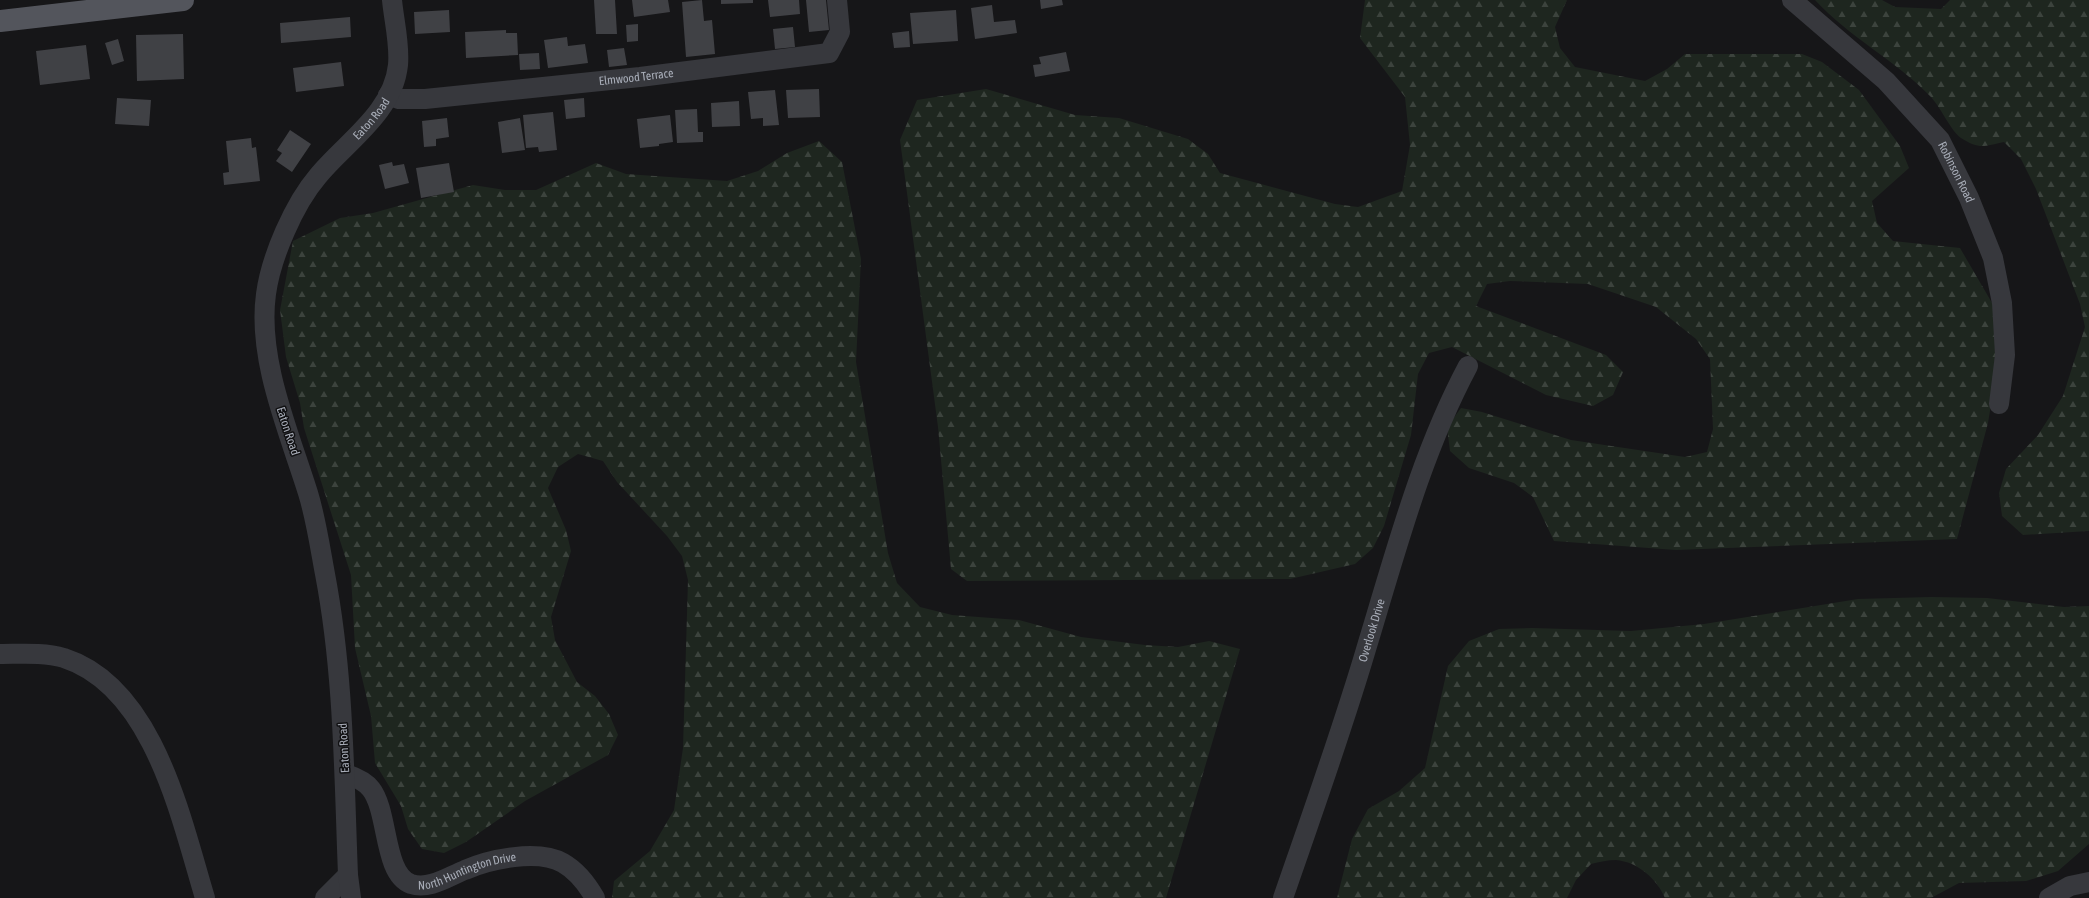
<svg xmlns="http://www.w3.org/2000/svg" width="2089" height="898" viewBox="0 0 2089 898" font-family="'Asap Condensed',sans-serif">
<style>
.forest{fill:url(#forest-firs)}
.building{fill:#404145}
.lines{fill:none;stroke-linecap:round;stroke-linejoin:round}
.minor{stroke:#37383d;stroke-width:20}
.major{stroke:#53555c;stroke-width:22}
.labels{text-anchor:middle;dominant-baseline:central;stroke-width:3;stroke-linejoin:round;paint-order:stroke}
.street-label{font-size:12px;fill:#a8adb8;stroke:#111113}
</style>
<defs>
<pattern id="forest-firs" width="22" height="20" patternUnits="userSpaceOnUse"><rect width="22" height="20" fill="#1e261f"/><path d="M5 1l3.5 6h-7zM16 11l3.5 6h-7z" fill="#3c433d"/></pattern>
</defs>
<rect width="100%" height="100%" fill="#161618"/>
<path class="forest" d="M1365,0H1567L1555,27L1560,48L1575,67L1645,81L1667,69L1685,54H1802L1822,62L1859,90L1900,146L1909,168L1872,201L1877,223L1893,241L1960,248L1995,308L1999,355L1988,423L1957,539L1676,550L1554,541L1533,497L1514,483L1469,468L1450,451L1447,427L1461,408L1482,412L1571,440L1685,457L1707,452L1713,429L1710,359L1696,339L1656,307L1588,284L1510,281L1487,284L1476,306L1606,355L1623,372L1613,395L1593,406L1546,395L1452,347L1429,353L1418,374L1411,435L1384,526L1373,548L1355,564L1290,579L967,581L951,569L938,427L900,140L917,100L986,89L1075,115L1119,118L1188,139L1208,154L1220,173L1335,204L1358,207L1402,191L1410,145L1405,97L1360,38Z
M1815,0H1882L1895,7L1941,9L1950,0H2089V531L2023,535L2002,516L1999,493L2006,469L2038,435L2063,396L2085,327L2080,304L2036,189L2021,159L2004,142C1984,146 1980,150 1961,138C1951,131 1940,106 1930,96C1895,60 1849,37 1815,0Z
M819,141L842,162L861,259L856,362L888,553L897,583L920,607L952,615L1019,620L1081,637L1145,645L1178,647L1209,641L1240,649L1166,898H612L614,881L650,851L674,810L683,748L688,580L682,556L667,536L617,482L603,461L578,454L558,467L548,488L566,530L571,551L551,617L555,640L577,682L595,696L609,714L618,735L608,755L525,801L466,842L444,853L422,849L408,829L401,806L375,763L371,716L355,648L351,575L304,428L300,403L286,357L280,310L293,241L340,218L373,213L473,185L505,190H536L596,163L626,174L727,181L758,171L787,153Z
M1931,597L1987,598L2064,607L2089,606V844L2058,871L2026,881L1959,883L1931,898H1665C1657,879 1638,862 1616,860C1608,860 1599,862 1591,864L1576,880L1567,898H1337L1352,839L1368,809L1399,791L1425,768L1448,666L1469,641L1499,629L1532,628L1631,631L1704,624L1858,599Z"/>
<path class="building" d="M594,0H615L617,34H596Z
M632,0H668L670,12L634,17Z
M702,0L704,21L712,20L715,54L686,57L682,2Z
M721,0H753V3L721,4Z
M768,0H799L800,14L770,17Z
M806,0H826L829,30L809,32Z
M1040,0H1062L1063,5L1041,9Z
M992,5L994,22L1015,20L1017,33L975,39L971,8Z
M449,10L450,32L415,34L414,12Z
M956,10L958,41L913,44L910,13Z
M350,17L351,37L281,43L280,23Z
M638,24V41L627,42L626,25Z
M793,27L795,47L775,49L773,29Z
M506,30V33H517L518,55L466,58L465,32Z
M909,31L910,47L894,48L892,33Z
M183,34L184,79L137,81L136,35Z
M567,37L568,46L585,44L588,63L548,68L544,40Z
M118,39L124,61L112,65L105,43Z
M86,45L90,79L40,85L36,51Z
M624,48L627,65L609,67L607,50Z
M1066,52L1070,71L1035,77L1033,65L1041,64L1039,57Z
M539,53L540,69L520,70L519,54Z
M341,62L344,86L296,92L293,68Z
M819,89L820,117L788,118L786,90Z
M775,90L779,125L763,126V118L751,119L748,92Z
M117,98L151,100L149,126L115,124Z
M584,98L585,117L566,119L564,100Z
M739,101L740,126L712,127L711,103Z
M697,109L698,132H703V142L677,143L675,110Z
M553,112L557,150L539,152L538,147L526,148L523,115Z
M670,115L673,142L659,144V146L640,148L637,119Z
M447,118L449,137L436,139V146L424,147L422,121Z
M520,118L525,150L502,153L498,122Z
M290,130L311,144L292,172L276,161L282,153L277,150Z
M251,138L252,148L256,147L260,181L224,185L223,173L229,172L226,141Z
M392,162L393,166L404,164L409,183L385,189L379,165Z
M449,163L454,192L421,198L416,168Z"/>
<g class="lines">
<g class="minor">
<path id="s1" d="M1792,0L1886,81L1940,140L1969,198L1993,258L2002,303L2005,355L1999,404"/>
<path id="s2" d="M388,95L399,99H425L640,77L829,53L840,32L837,0"/>
<path d="M0,654C21,654 43,652 64,658C154,687 181,819 205,898"/>
<path id="s3" d="M346,774C355,777 365,781 371,789C389,812 383,874 411,884C430,890 449,876 465,870C490,859 538,849 563,863C577,871 587,884 595,898"/>
<path d="M325,898L348,875"/>
<path id="s4" d="M351,898L348,875C344,775 344,674 325,574C320,547 316,519 308,493C289,432 257,359 266,294C271,257 294,204 318,176C346,142 393,113 398,65C400,44 394,21 392,0"/>
<path id="s5" d="M1283,898C1312,814 1342,731 1367,646C1396,551 1421,454 1468,366"/>
<path d="M2049,898L2070,886L2089,882"/>
</g>
<path class="major" d="M0,21L183,0"/>
</g>
<g class="labels">
<g class="street-label">
<text stroke="none"><textPath href="#s2" startOffset="250">Elmwood Terrace</textPath></text>
<text stroke="none"><textPath href="#s4" startOffset="822">Eaton Road</textPath></text>
<text stroke="none"><textPath href="#s1" startOffset="240">Robinson Road</textPath></text>
<text transform="translate(288 431) rotate(72)">Eaton Road</text>
<text stroke="none"><textPath href="#s5" startOffset="282">Overlook Drive</textPath></text>
<text transform="translate(344 748) rotate(-93)">Eaton Road</text>
<text stroke="none"><textPath href="#s3" startOffset="194">North Huntington Drive</textPath></text>
</g>
</g>
</svg>
